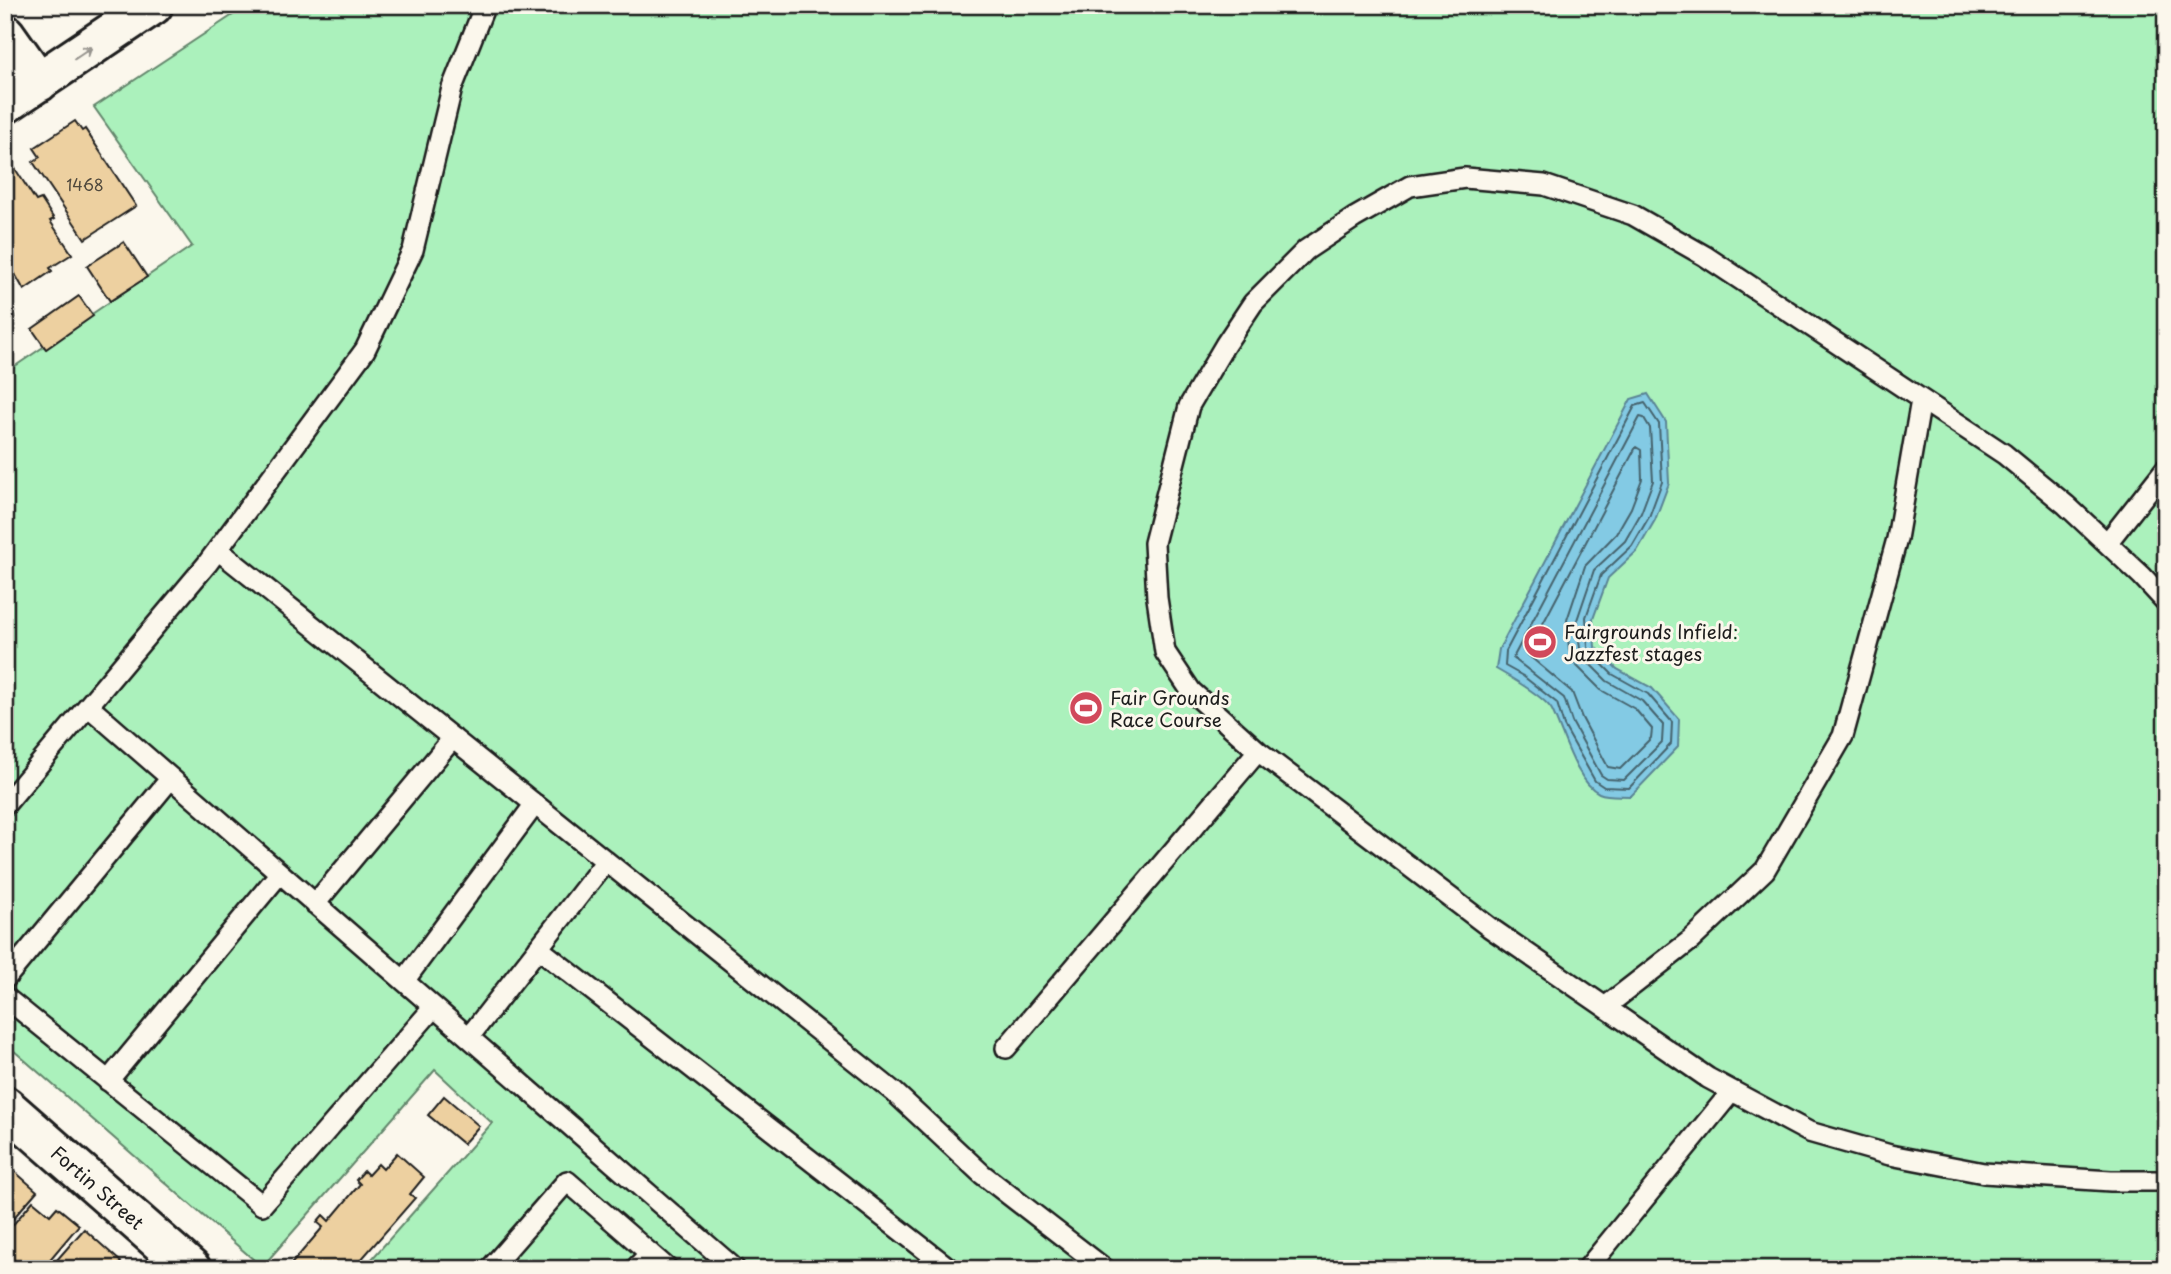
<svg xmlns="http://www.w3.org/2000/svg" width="2171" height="1274" viewBox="0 0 2171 1274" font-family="'Playpen Sans',sans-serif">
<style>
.green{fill:#abf1bc;stroke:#64866c;stroke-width:2}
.water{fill:#83cae4;stroke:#5a8494;stroke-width:2}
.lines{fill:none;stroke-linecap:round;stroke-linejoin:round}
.shore{stroke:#45626c;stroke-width:2}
.building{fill:#edd0a0;stroke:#1c1c1c;stroke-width:2}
.lane-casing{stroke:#1c1c1c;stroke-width:24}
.street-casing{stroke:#1c1c1c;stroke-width:44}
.lane{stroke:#fbf7ec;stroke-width:19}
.street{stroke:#fbf7ec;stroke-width:38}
.oneway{stroke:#97948e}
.labels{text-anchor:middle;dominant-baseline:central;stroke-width:6;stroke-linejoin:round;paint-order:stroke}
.number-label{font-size:16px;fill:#50493d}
.poi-label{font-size:19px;fill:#1c1c1c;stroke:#fbf7ec;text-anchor:start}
.street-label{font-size:19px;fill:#1c1c1c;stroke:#fbf7ec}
</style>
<rect width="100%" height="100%" fill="#fbf7ec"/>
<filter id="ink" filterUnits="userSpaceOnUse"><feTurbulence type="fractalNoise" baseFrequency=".0143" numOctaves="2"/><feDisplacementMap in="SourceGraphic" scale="14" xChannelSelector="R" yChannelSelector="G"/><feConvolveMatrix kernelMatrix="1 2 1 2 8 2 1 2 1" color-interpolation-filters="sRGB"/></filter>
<g filter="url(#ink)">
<path class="green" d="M248,5H2166V1269H363L492,1123L435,1070L262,1267L5,1043V373L192,246L94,107Z"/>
<path class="water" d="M1648,394L1666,422L1669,483L1655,520L1637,551L1608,578L1593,619L1595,647L1617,669L1652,688L1679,719L1678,747L1631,796C1622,795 1608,797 1599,793C1576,782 1563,732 1552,710C1545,697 1510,677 1496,669L1499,649L1631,399Z"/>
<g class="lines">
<path class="shore" d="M1645,403L1659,424L1662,482L1649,517L1632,546L1601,575L1586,617L1588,647L1590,652L1612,674L1648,694L1672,722L1671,744L1629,788L1604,787L1595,781L1564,726L1557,703L1523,676L1505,666L1506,651L1635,406Z
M1640,417L1644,418L1650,428L1653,481L1641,513L1625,541L1594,570L1577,620L1580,649L1584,658L1607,681L1642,701L1663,725L1662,742L1624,780L1607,779L1601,775L1572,722L1564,698L1513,658Z
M1636,447L1641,450L1642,479L1631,508L1616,534L1585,566L1567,620L1569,650L1574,663L1601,690L1635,709L1652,729L1651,738L1620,769L1608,767L1582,718L1572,692L1527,654Z"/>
</g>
<path class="building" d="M75,121L82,131L85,129L136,206L85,239L33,162L40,157L34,148Z
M14,167L36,201L41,199L54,219L50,221L72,254L50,268L52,271L24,290L15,274L8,280L5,276V173Z
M124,242L147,277L110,301L87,266Z
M79,296L93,316L46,349L32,329Z
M5,302L15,317L5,324Z
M444,1096L479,1126L463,1144L428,1115Z
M397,1153L424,1177L410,1194L415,1198L353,1269H287L323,1227L317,1222L323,1215L329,1221L360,1184L356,1180L364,1171L368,1175L378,1164L383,1169Z
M5,1163L37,1191L11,1221L5,1215Z
M33,1201L50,1215L57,1207L79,1225L42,1269H5V1234Z
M84,1229L121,1262L115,1269H49Z"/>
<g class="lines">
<g class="lane-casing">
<path id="lane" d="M2107,543L2166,468
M218,550L894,1092L982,1174L1105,1269
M2166,602L2142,576L2066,505L2004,454L1705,256L1633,215L1544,185L1465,178L1410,186L1354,218L1306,250L1253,303L1225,345L1189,406L1154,543L1157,598L1165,652L1191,691L1258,751L1489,927L1708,1078L1809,1132L1890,1155L1984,1173L2111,1181H2166
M88,706L735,1269
M5,805L207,564L365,350L413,250L452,88L485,5
M315,904L453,738
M538,948L950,1269
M5,979L171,778
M404,981L535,804
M5,997L262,1205L434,1007
M1605,1007L1691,940L1765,870L1843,736L1897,539L1921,400
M469,1037L606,861
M1006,1048L1258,751
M108,1081L280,873
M490,1269L567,1181L668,1269
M635,1269L650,1253
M1587,1269L1732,1091"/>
</g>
<g class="street-casing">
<path id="street" d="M5,34L39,82
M5,104L153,5
M5,1106L191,1269"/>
</g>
<use href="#lane" class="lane"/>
<use href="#street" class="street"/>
</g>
<defs><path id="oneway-shaft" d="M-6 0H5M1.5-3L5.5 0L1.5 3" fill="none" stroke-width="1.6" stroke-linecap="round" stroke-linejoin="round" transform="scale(1.75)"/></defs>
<use class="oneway" href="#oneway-shaft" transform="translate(83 53) rotate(-34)"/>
</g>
<defs>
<g id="stadium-disc" transform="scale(1.75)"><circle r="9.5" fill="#d1495b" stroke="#fbf7ec"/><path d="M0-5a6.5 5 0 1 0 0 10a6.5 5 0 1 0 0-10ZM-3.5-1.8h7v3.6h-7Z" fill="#fff"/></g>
</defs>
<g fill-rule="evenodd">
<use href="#stadium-disc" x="1540" y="642"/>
<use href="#stadium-disc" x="1086" y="708"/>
</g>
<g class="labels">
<g class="number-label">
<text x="85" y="184">1468</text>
</g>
<g class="poi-label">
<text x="1564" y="631">Fairgrounds Infield:<tspan x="1564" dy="22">Jazzfest stages</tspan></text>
<text x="1110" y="697">Fair Grounds<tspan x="1110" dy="22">Race Course</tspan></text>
</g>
<g class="street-label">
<text transform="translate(98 1187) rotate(41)">Fortin Street</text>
</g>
</g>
<rect width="2171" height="1274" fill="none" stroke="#fbf7ec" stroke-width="28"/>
<rect x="14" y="14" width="2143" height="1246" fill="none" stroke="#1c1c1c" stroke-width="2.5" filter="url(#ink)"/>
</svg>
